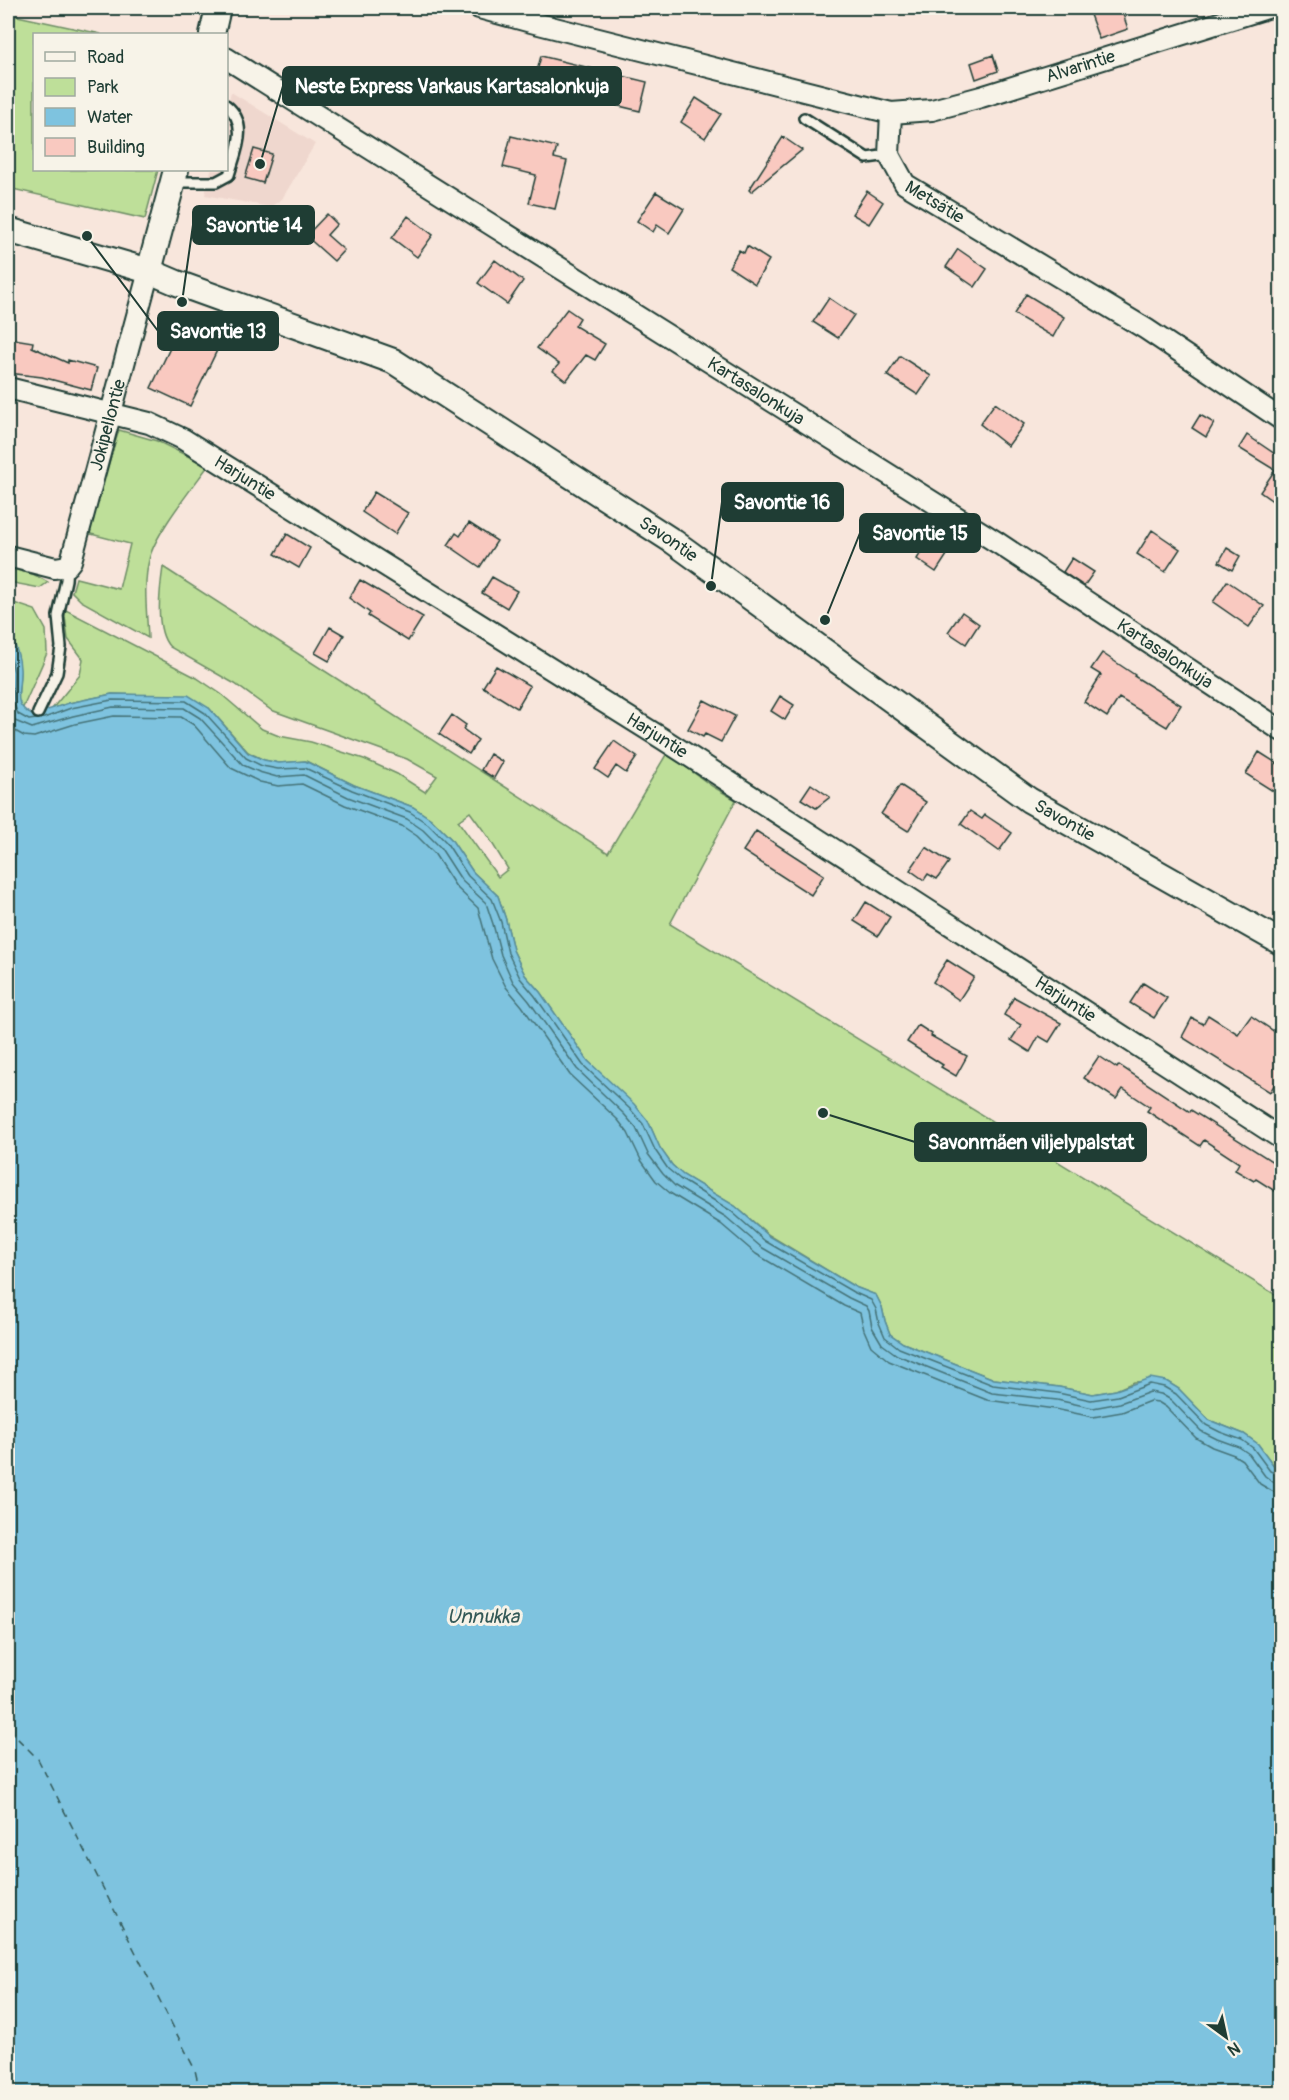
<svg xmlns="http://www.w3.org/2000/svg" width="1289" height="2100" viewBox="0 0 1289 2100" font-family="Pangolin,sans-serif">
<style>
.built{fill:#efd7ce}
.green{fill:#bedf99;stroke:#6e8e66;stroke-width:1.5;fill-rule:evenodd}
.water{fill:#7ec3df;stroke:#588d9b;stroke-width:1.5}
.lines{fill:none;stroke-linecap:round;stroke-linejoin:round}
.shore{stroke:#457378;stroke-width:1.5}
.ferry{stroke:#325856;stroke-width:1.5;stroke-dasharray:8 6;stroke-linecap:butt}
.building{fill:#f9c9c0;stroke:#1f3d34;stroke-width:1.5}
.service-casing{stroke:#1f3d34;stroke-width:14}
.minor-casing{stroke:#1f3d34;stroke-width:24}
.tertiary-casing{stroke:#1f3d34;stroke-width:28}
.service{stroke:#f7f3e8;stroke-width:9}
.minor{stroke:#f7f3e8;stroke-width:20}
.tertiary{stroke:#f7f3e8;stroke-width:24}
.labels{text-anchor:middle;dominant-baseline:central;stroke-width:6;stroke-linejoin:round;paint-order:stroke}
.street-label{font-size:18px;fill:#1f3d34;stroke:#f7f3e8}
.water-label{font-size:20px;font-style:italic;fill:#325856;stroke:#f7f3e8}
.leader{fill:none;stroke:#1f3d34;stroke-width:2}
.callout-dot{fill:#1f3d34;stroke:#f7f3e8;stroke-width:2}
.callout{fill:#1f3d34;stroke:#1f3d34;stroke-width:2}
.callout-label{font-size:20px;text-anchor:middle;font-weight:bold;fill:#fff}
</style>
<rect width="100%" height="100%" fill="#f8e6dc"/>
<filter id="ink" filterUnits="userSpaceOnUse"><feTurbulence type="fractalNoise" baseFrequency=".0167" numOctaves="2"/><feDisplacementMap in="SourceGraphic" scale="12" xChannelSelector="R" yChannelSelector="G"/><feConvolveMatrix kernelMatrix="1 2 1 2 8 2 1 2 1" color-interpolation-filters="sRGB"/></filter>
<g filter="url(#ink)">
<path class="built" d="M231,92L315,144L282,199L270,207L205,195L211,170H226L227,108Z"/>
<path class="green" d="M8,14L101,34H34V170H158L145,219L8,188Z
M119,430L157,441L208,466C192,488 154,535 149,560C143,585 147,613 148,638L81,601L72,592L76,578L119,589L130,544L87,533Z
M163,567L608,853L667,753L712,786L736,800L670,924L1281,1298V1472L1274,1466L1258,1444L1244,1434L1209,1420L1179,1389L1166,1381L1134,1382L1116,1390L1093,1394L1059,1387L994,1379L903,1343L890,1334L885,1321L882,1307L876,1295L855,1287L769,1235L735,1206L683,1175L672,1165L660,1148L648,1121L588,1061L540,992L525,975L513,950L506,920L498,896L473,872L451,839L431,819L413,807L354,785L306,761L279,763L264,760L248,752L209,708L142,695L112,694L69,703L52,709L80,675L83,659L68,639L64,609L197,678L221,694L262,729L279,736L311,742L364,759L397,774L425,792L437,776L407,759L271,710L235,684L170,647C154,631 160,588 163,567ZM470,812L489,838L508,869L498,877L458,821Z
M8,568L33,574L48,582L40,588L8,582Z
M8,601L35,610L46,630L47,653L22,710L18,701L20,672L18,656L12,639L8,633Z"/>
<path class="water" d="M8,633C16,644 21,660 20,674C20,692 12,704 32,715L69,703L112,694L188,695L209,708L248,753L264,760L279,763L305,761L354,785L413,807L431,819L451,839L473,872L498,896L506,920L513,950L525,975L540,992L588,1061L634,1104L648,1121L660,1148L672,1165L683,1175L735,1206L769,1236L855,1287L876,1295L882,1307L885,1321L890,1334L903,1343L994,1379L1059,1387L1093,1394L1116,1390L1150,1378L1166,1381L1179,1389L1209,1420L1244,1434L1258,1444L1274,1466L1282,1472L1281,2092H8Z"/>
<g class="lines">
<path class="shore" d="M8,644L14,672L13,702L18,714L29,720L44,718L71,708L112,700L186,701L205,713L246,758L262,766L278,769L305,768L352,790L410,812L428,824L446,842L468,876L492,899L501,922L508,953L520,978L535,996L583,1065L630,1109L643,1124L655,1150L668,1169L680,1179L731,1211L765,1241L853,1292L871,1300L876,1309L879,1323L885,1337L899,1348L993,1385L1058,1393L1091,1400L1118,1396L1150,1384L1164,1387L1176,1394L1206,1425L1220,1432L1242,1440L1253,1448L1270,1471L1282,1476
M8,710L15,721L32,728L73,716L113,707L184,708L200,718L243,765L259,772L277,777L304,775L348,797L407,819L423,830L440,847L462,881L486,903L493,924L501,955L513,982L529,1001L577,1069L624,1114L636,1128L648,1154L663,1174L675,1186L726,1217L761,1247L849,1298L866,1306L869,1311L872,1327L882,1344L897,1355L992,1393L1057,1400L1093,1408L1120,1403L1150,1392L1161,1394L1171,1400L1201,1431L1217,1439L1239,1447L1249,1454L1265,1476L1273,1482L1282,1484
M8,727L24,736L34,737L75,724L114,716L181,717L194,725L231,768L260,782L278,786L302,784L345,805L402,826L417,836L434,853L456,887L478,908L492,959L506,987L522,1006L570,1075L618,1120L628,1133L641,1160L656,1181L670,1193L721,1224L756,1254L844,1306L860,1313L864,1330L871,1346L889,1361L987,1400L1055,1409L1093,1417L1122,1412L1150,1401L1158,1402L1166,1407L1196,1438L1212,1447L1234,1455L1242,1460L1260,1484L1272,1491L1282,1493"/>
<path class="ferry" d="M8,1729L38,1759L195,2070L200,2092"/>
</g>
<path class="building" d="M1100,8H1121L1128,29L1099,39L1089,12Z
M993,55L998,71L976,79L971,63Z
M541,56L647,82L640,111L586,98L583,107L553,99L554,95L546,93L549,83L535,79Z
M696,98L721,114L705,138L681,122Z
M511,136L557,147L554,158L567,161L555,209L529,203L536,175L503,167Z
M783,137L802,150L751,192L749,190Z
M254,149L272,154L263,183L245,178Z
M867,191L883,202L869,224L852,214Z
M656,192L684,209L669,233L657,225L653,232L637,221Z
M327,214L337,224L327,235L344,250L334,261L306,236Z
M408,216L433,235L417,257L392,238Z
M747,246L769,260L755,284L729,267L739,250L744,253Z
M958,249L987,269L975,287L946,267Z
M495,260L523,281L507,304L478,283Z
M1026,294L1064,317L1053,337L1014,314Z
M829,298L854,315L838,338L813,322Z
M567,309L580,318L575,326L605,344L595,360L586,355L566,381L553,371L559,364L537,348Z
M182,323L221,342L190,406L151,388Z
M8,338L33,342L32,347L68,363V360L97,368L91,390L42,377L8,373Z
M900,356L931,376L918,395L887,375Z
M995,403L1024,424L1008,446L980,424Z
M1200,415L1214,423L1206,437L1192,428Z
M1247,435L1281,458V507L1260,492L1275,470L1239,448Z
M374,492L408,513L395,534L362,512Z
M469,523L497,541L480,567L448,545L456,533L460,536Z
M1152,530L1180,549L1165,572L1137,554Z
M287,534L310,548L299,568L275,554Z
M929,539L949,552L936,572L917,559Z
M1227,548L1240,556L1232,570L1219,562Z
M1072,558L1094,572L1084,586L1063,572Z
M492,577L517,591L507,608L482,593Z
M360,580L423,617L408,641L368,616L370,613L349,598Z
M1227,581L1264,606L1249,627L1213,602Z
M962,612L979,624L966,644L948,632Z
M330,627L344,635L329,661L315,653Z
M1102,653L1135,675L1134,676L1181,705L1167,727L1119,698L1107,717L1084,702L1101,675L1091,669Z
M496,666L530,686L517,708L483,687Z
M780,696L794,705L785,720L771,711Z
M704,700L735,716L721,742L705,734L703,737L688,729Z
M452,715L466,725L463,729L478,740L469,754L439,734Z
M614,741L637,757L626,773L616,766L608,778L595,769Z
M1259,752L1281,766V783L1276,793L1246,774Z
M490,754L503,762L494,778L481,770Z
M811,784L830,797L816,808L801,799Z
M900,785L926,802L908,831L881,814Z
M970,811L982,819L985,815L1012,833L999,851L961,824Z
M756,831L824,875L811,895L743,851Z
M926,847L949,862L937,879L928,874L924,880L910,870Z
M866,902L890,917L878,936L854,921Z
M947,960L974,977L959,1000L933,982Z
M1143,983L1167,998L1154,1018L1130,1003Z
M1014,997L1061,1023L1049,1042L1039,1036L1030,1052L1011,1040L1021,1025L1004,1015Z
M1208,1015L1238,1034L1251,1016L1281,1036V1074L1270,1092L1182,1037L1192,1018L1203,1024Z
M918,1025L932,1034L931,1036L967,1056L956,1076L941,1067L943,1065L907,1042Z
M1099,1056L1117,1068L1119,1065L1190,1112L1191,1110L1281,1167V1195L1256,1179L1254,1181L1235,1170L1239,1163L1204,1140L1200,1146L1147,1111L1150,1107L1123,1089L1116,1099L1084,1078Z"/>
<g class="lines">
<g class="service-casing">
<path id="service" d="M804,118L867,158L889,155
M175,182H216L229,175C236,151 250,124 226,105
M38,713L57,673L61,647L58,616L66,580L67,566"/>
</g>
<g class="minor-casing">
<g id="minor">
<path id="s1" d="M479,8L531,22L891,113L932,110L981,97L1267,8"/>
<path id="s2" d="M226,58L998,543L1282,731"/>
<path id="s3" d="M891,113L889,155L905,184L1146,329L1282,420"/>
<path id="s4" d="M8,388L149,423L183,439L663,739L1282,1139"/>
<path id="s5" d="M8,556L55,568L67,566L71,561L149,271"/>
</g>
</g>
<g class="tertiary-casing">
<g id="tertiary">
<path d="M212,34L218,8"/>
<path id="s6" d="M8,230L149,271L177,283L393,361L674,542L1029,800L1282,943"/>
<path d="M149,271L176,170"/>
</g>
</g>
<use href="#service" class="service"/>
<use href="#minor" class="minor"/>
<use href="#tertiary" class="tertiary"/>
</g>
</g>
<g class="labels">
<g class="street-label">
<text stroke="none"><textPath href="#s1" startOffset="621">Alvarintie</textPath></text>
<text stroke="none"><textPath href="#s3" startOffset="110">Metsätie</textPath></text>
<text stroke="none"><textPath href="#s2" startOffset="626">Kartasalonkuja</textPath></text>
<text stroke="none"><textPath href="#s5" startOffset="208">Jokipellontie</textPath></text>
<text stroke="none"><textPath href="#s4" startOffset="256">Harjuntie</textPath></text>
<text stroke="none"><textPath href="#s6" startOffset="735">Savontie</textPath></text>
<text stroke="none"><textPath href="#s2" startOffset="1112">Kartasalonkuja</textPath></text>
<text stroke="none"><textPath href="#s4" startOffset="742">Harjuntie</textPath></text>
<text stroke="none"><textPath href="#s6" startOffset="1221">Savontie</textPath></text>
<text stroke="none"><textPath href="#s4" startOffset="1228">Harjuntie</textPath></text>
</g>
<g class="water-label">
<text x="483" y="1616">Unnukka</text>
</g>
</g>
<path class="leader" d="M260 164L283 86M182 302L193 225M87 236L158 331M711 586L722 502M825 620L860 533M823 1113L915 1142"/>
<g class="callout-dot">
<circle cx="260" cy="164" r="6"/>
<circle cx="182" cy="302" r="6"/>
<circle cx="87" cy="236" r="6"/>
<circle cx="711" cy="586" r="6"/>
<circle cx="825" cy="620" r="6"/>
<circle cx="823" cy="1113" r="6"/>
</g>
<g class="callout">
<rect x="283" y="67" width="338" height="38" rx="6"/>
<rect x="193" y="206" width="121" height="38" rx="6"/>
<rect x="158" y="312" width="120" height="38" rx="6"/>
<rect x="722" y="483" width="121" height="38" rx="6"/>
<rect x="860" y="514" width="120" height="38" rx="6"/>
<rect x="915" y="1123" width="231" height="38" rx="6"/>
</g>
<g class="callout-label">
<text x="452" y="93">Neste Express Varkaus Kartasalonkuja</text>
<text x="254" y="232">Savontie 14</text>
<text x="218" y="338">Savontie 13</text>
<text x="782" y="509">Savontie 16</text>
<text x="920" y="540">Savontie 15</text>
<text x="1031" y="1149">Savonmäen viljelypalstat</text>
</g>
<rect width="1289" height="2100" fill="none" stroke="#f7f3e8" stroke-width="30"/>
<rect x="15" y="15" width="1259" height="2070" fill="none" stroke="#1f3d34" stroke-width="2" filter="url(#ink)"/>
<rect x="33" y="33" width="195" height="138" fill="#f7f3e8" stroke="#a1aaa0" stroke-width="1.5"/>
<rect x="45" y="52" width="30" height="9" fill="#f7f3e8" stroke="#a1aaa0" stroke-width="1.5"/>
<text x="87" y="63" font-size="18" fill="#1f3d34">Road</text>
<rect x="45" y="78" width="30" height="18" fill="#bedf99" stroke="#a1aaa0" stroke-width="1.5"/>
<text x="87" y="93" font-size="18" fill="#1f3d34">Park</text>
<rect x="45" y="108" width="30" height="18" fill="#7ec3df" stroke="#a1aaa0" stroke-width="1.5"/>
<text x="87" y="123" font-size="18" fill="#1f3d34">Water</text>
<rect x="45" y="138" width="30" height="18" fill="#f9c9c0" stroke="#a1aaa0" stroke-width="1.5"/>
<text x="87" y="153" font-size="18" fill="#1f3d34">Building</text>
<g transform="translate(1226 2037) rotate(147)" stroke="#f7f3e8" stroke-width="4.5" paint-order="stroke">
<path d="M0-4.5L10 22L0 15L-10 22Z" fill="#1f3d34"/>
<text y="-9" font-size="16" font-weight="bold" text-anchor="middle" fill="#1f3d34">N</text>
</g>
</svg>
